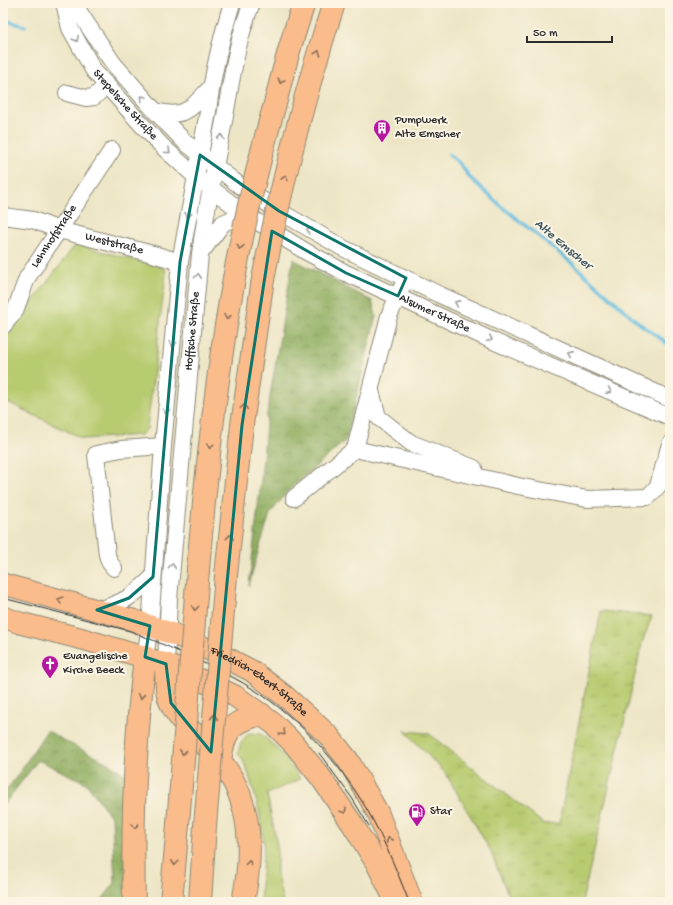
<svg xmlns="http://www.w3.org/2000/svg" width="673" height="905" viewBox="0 0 673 905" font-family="'Gochi Hand',sans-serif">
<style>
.grass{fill:url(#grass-tufts);stroke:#717b4d}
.forest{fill:url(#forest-crowns);stroke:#5e6d46}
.park{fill:#b7cb6f;stroke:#717b4d}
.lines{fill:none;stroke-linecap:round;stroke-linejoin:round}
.stream{stroke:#61bcdf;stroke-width:3.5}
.minor-casing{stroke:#8c8878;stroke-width:18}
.major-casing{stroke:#8c8878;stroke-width:23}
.highway-casing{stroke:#8c8878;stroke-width:24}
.minor{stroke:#fff;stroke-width:16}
.major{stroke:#fabc8b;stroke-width:21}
.highway{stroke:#fabc8b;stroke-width:22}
.tram{stroke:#2b2b2b;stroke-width:1}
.highway-bridge-casing{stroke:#8c8878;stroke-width:24;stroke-linecap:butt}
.highway-bridge{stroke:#fabc8b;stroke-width:22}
.oneway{stroke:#a0a0a0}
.oneway2{stroke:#886c56}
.marked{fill:none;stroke:#0f766e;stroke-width:3;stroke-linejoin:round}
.labels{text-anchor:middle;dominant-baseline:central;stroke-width:4;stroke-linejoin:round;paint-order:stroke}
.street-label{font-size:12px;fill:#2b2b2b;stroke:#fcf5e5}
.poi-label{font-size:12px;fill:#2b2b2b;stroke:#fcf5e5;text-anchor:start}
.water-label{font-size:13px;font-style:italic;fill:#3b5661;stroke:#fcf5e5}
</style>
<defs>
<pattern id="grass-tufts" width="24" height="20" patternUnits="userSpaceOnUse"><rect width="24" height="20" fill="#b7cb6f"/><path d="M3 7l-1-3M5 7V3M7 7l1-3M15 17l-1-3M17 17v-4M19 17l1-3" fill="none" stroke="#9eae60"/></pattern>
<pattern id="forest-crowns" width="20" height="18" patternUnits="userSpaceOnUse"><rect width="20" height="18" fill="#91af62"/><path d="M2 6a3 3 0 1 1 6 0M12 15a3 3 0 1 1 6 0" fill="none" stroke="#778f51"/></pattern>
</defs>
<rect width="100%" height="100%" fill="#fcf5e5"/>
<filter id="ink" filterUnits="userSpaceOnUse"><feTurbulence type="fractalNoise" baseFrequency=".025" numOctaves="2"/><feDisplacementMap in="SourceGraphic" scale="8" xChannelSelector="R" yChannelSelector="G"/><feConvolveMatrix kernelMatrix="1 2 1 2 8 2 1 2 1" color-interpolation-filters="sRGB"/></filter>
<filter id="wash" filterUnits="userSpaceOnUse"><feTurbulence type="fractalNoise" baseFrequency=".012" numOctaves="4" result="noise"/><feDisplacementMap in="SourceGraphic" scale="16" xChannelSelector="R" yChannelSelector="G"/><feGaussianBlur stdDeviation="0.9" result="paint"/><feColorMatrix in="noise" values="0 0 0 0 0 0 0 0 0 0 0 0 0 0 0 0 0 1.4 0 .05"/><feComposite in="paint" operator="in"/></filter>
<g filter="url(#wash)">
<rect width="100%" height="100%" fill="#ede6c6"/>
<path class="grass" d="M601,611L652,616L642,643L630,697L582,902H511L490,850L446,774L405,731L428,733L544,824L559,823Z"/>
<path class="forest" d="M293,259L372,301L376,316L346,440L289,490L270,514L258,552L249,586L261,480L267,414Z
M47,730C72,748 105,757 128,777L129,902H100L115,883L112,818L86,783L38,760L3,806V795L17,776Z"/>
<path class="park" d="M78,245L164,268L166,273L147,429L141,435L83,439L3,400V341L72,249Z
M249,733L261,734C277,747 290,761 300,779L267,794L277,845V876L283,902H260L264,844L259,810L248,772L242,758L238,754L241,742Z"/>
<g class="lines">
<path class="stream" d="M3,20L25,26
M449,154L461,165L469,177L501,206L574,265L640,324L670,345"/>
</g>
</g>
<g filter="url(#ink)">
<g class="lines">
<g class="minor-casing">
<g id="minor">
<path id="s1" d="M64,3L70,28L94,71L141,124L164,148L196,177L245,214L305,251L346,273L493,341L670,417"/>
<path d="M75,3L81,15L113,63L155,111L186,143L239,185L279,211L343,248L438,294L670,399"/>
<path d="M67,93L86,98L94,97L107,85"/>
<path d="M155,111C185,119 191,109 210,88"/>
<path id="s2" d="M3,216L33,220L59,230L153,254L180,262"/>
<path d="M202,251L223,223L245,214"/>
<path id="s3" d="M3,326L15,311L27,278L112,150"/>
<path d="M371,391L378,417L411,443L474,468"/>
<path d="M355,449L518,486L587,499L648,497L658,486L670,444"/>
<path d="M294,498L355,449L389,316L402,287"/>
<path d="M114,568L110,563L107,555L96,454L121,449L163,446"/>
<path d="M97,610C124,603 133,596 153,577"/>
<path d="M145,657L150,626L163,446L180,262L208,112C212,75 221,39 232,3"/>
<path id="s4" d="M166,664L169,599L200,254C206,208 216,162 225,116C232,78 237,39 252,3"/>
</g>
</g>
<g class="major-casing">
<g id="major">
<path id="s5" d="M3,584L133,620L181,637L223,656L252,671L286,697L328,735L348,760L378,813L412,902"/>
<path d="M3,617L20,623L83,639L166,664L235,696L248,705L274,724L294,744L322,779L353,825L377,864L396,902"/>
</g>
</g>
<g class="highway-casing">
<path id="highway" d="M198,570C206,472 216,375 234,279
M226,575L242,425L262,285
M166,664C166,674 166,685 168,695C174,720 205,742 221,762C253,803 253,853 243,902
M220,761C224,730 231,722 261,714
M134,902C132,821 135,738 145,657
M171,902L178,824
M200,902L205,826"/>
</g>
<use href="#minor" class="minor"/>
<use href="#major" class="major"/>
<use href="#highway" class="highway"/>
<path class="tram" d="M3,598L130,631C157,641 182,653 208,665C225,673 241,681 256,691C296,717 332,755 358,795C378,825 396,868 409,902
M319,753L352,798L369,826"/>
<g class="highway-bridge-casing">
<path id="highway-bridge" d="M234,279C245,218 259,159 276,100C284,67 293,35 304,3
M262,285C280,189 304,95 334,3
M178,824L198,570
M205,826L226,575"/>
</g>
<use href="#highway-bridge" class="highway-bridge"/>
</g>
<defs><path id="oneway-chevron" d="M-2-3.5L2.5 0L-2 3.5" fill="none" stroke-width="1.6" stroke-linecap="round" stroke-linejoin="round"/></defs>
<g class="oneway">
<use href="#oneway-chevron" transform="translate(76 39) rotate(60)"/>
<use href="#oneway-chevron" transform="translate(143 98) rotate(-131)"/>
<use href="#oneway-chevron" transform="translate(221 137) rotate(-79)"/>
<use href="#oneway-chevron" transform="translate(168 151) rotate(43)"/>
<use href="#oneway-chevron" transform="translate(188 215) rotate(101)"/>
<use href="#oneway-chevron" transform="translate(309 230) rotate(-149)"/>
<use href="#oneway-chevron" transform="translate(198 276) rotate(-85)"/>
<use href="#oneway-chevron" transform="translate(457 303) rotate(-156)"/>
<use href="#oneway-chevron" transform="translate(490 339) rotate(25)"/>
<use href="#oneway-chevron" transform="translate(173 344) rotate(95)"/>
<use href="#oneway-chevron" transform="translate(571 354) rotate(-156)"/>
<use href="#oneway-chevron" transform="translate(609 391) rotate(23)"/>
<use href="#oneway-chevron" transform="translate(166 411) rotate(96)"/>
<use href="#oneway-chevron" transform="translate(172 566) rotate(-85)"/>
</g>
<g class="oneway2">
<use href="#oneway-chevron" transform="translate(318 53) rotate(-72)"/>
<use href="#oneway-chevron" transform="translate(281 81) rotate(105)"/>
<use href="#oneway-chevron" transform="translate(285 178) rotate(-77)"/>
<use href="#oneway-chevron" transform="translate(240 247) rotate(100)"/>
<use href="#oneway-chevron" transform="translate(227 317) rotate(100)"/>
<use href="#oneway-chevron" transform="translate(244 407) rotate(-82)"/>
<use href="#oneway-chevron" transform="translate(210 446) rotate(96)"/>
<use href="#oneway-chevron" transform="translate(230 537) rotate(-84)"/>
<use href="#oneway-chevron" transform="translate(60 600) rotate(-164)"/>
<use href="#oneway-chevron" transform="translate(195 608) rotate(95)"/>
<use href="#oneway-chevron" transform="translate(141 696) rotate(94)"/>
<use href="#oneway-chevron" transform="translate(214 717) rotate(-85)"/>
<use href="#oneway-chevron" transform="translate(283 733) rotate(45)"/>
<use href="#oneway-chevron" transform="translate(183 752) rotate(95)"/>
<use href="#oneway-chevron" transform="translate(344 811) rotate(57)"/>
<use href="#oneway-chevron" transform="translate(135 826) rotate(91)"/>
<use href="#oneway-chevron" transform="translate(389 840) rotate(-112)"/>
<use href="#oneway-chevron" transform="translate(175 863) rotate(95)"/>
<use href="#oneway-chevron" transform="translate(249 863) rotate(-82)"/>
</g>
</g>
<path class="marked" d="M200,155L279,211L406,278L398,296L346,273L272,231L242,425L211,752L171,703L166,664L145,657L150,626L97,610L129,598L153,577L180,262Z"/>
<defs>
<g id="building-pin" transform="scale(0.9)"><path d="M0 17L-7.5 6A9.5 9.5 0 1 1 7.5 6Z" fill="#b5179e" stroke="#fcf5e5"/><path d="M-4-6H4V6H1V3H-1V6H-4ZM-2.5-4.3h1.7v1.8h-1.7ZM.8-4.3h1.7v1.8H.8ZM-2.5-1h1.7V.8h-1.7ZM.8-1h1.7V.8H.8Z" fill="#fff"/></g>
<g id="church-pin" transform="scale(0.9)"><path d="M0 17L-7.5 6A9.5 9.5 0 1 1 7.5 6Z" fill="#b5179e" stroke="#fcf5e5"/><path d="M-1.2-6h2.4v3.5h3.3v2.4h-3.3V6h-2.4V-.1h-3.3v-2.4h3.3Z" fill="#fff"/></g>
<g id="fuel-pin" transform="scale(0.9)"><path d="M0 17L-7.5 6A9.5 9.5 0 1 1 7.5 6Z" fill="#b5179e" stroke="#fcf5e5"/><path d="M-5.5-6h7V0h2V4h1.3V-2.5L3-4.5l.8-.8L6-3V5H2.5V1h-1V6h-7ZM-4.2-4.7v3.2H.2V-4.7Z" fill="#fff"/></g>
</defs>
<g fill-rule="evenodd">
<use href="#building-pin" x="382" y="128"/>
<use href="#church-pin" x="50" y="664"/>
<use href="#fuel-pin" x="417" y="812"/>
</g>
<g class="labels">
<g class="street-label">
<text stroke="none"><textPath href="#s1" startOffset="121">Stepelsche Straße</textPath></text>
<text stroke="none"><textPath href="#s3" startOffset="104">Lehnhofstraße</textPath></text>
<text stroke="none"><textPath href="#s2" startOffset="115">Weststraße</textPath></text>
<text stroke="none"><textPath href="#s1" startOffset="498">Alsumer Straße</textPath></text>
<text stroke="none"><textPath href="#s4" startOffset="334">Hoffsche Straße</textPath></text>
<text stroke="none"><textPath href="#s5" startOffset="276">Friedrich-Ebert-Straße</textPath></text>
</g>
<g class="poi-label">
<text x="395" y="121">Pumpwerk<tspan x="395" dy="14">Alte Emscher</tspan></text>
<text x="63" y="657">Evangelische<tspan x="63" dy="14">Kirche Beeck</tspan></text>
<text x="430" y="812">Star</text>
</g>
<g class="water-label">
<text transform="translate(563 245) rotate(40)">Alte Emscher</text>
</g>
</g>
<rect width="673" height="905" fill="none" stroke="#fcf5e5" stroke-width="16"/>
<path d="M527 36v6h85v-6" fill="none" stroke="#2b2b2b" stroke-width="2"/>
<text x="533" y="36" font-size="12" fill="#2b2b2b" stroke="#fcf5e5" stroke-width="3" paint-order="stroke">50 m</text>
</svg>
